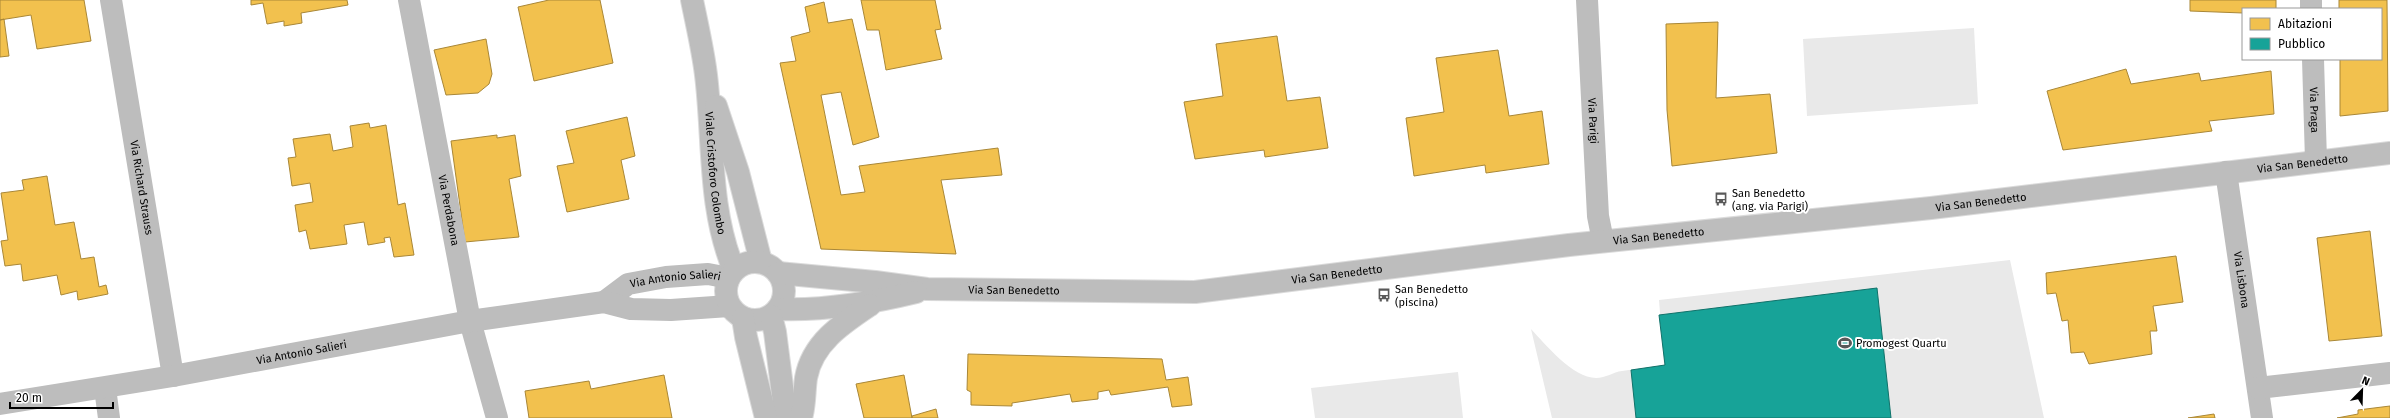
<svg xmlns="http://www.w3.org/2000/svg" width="2390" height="418" viewBox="0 0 2390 418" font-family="'Fira Sans',sans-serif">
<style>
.green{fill:#e9e9e9}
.homes{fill:#f2c14e;stroke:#a98737}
.public{fill:#17a398;stroke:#10726a}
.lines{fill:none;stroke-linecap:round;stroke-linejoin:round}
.major-casing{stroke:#dbdbdb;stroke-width:24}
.minor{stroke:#bdbdbd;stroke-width:22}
.major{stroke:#bdbdbd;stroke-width:22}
.labels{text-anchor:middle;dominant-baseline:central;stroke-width:4;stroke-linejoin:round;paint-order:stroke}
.street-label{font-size:11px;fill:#000;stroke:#fff}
.poi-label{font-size:11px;fill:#000;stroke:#fff;text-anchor:start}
</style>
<rect width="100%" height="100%" fill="#fff"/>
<path class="green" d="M1974,28L1978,104L1807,116L1803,39Z
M2010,260L2044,418H1552L1531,329C1545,344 1573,378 1596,378C1606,378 1613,372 1622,371C1636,369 1650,367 1664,365L1659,300Z
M1458,372L1463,418H1315L1311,388Z"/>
<path class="homes" d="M0,0H84L91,41L37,49L31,15L0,20Z
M251,0H347L348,5L301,13L302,23L284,26V21L267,24L263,3L251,5Z
M549,0H600L613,63L534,81L518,7Z
M861,0H935L941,29L935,30L942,59L886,70L879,30H867Z
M2190,0H2276V9H2243V13L2190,11Z
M2339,0H2387L2388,111L2340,116V59H2381V9H2339Z
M824,2L828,23L852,19L879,137L853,145L841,92L821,95L841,195L865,192L859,166L998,148L1002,175L941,180L956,254L821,249L780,63L796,61L791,37L810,32L805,7Z
M4,19L9,56L0,57V20Z
M1718,22L1716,98L1770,94L1777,153L1672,166L1667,110L1666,24Z
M1277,36L1287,101L1320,97L1328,148L1265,157L1264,150L1195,159L1184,102L1223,96L1216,44Z
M486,39L492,74L489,84L478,93L446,95L434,50Z
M1498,50L1509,116L1542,111L1549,164L1486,173L1485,165L1414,176L1406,118L1444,112L1436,58Z
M2126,69L2131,84L2199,73L2201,81L2271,71L2274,114L2209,121L2212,131L2063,150L2047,91Z
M627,117L635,156L621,160L629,199L567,212L557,166L574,163L566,131Z
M369,123L370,128L386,125L398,205L405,203L414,255L394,257L390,237L384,238L385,242L368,245L364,222L344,225L347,244L310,249L306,230L299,232L295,205L313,202L310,183L292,186L288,158L296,157L293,139L330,134L333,151L353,147L350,126Z
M497,135V138L515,135L521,176L509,179L519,237L465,242L451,141Z
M47,176L55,225L74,222L81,259L94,257L99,287L106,285L108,294L78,300L77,291L61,295L57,275L23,281L21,264L5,266L1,241L8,240L1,193L24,190L22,180Z
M2370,231L2382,336L2329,341L2317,238Z
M2176,256L2183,302L2153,306L2157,331H2150L2152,354L2089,364L2084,352L2071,353L2068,320L2062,321L2056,293L2047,294L2046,273Z
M968,354L1162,359L1166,380L1188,377L1192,405L1172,407L1168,387L1111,395L1109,390L1098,392V399L1072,402L1070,394L1012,403V406L971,405V392L967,390Z
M664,375L672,418H529L525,391L589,381L591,389Z
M904,375L912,418H864L856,384Z
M2390,406V418H2337L2358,414V410Z
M936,409L938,418H912V416Z
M2214,414L2215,418H2188Z"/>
<path class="public" d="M1877,288L1891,418H1636L1631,370L1665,365L1659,315Z"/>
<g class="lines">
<g class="major-casing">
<g id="major">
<path id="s8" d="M692,0C697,25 703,50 706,75C714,140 708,208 734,270"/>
<path d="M716,106L738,172L761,262"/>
<circle cx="755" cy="291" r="29"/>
<path id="s9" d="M778,273L875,282L927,289L1195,292L1569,245L1931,208L2390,153"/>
<path d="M778,309C825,311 871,303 916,292"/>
<path d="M771,316L775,332L786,418"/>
<path d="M743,318L746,337L766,418"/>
<path d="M801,418C805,405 804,391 806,378C812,343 843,323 870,305"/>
</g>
</g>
<g class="minor">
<path id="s1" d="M111,0L173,376"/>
<path id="s2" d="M409,0L470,321L497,418"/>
<path id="s3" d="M1587,0L1598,216L1603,241"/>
<path d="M2311,0V9"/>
<path id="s4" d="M2313,59L2316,161"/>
<path id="s5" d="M2226,172L2262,418"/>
<path id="s6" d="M604,302L628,284L666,277L708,274L729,278"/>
<path d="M105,388L109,418"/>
<path d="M2258,388L2390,373"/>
<path id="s7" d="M0,404L173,376L470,321L604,302L631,309L671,310L729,306"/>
</g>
<use href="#major" class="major"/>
</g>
<defs>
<g id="bus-bare" transform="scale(1.08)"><path d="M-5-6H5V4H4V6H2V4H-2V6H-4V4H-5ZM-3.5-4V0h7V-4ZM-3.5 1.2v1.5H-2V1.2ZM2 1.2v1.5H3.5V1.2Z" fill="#595959" stroke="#fff" stroke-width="2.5" paint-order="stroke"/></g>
<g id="stadium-bare" transform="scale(1.08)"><path d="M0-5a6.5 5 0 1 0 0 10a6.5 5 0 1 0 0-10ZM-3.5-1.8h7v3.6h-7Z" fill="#595959" stroke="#fff" stroke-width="2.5" paint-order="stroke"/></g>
</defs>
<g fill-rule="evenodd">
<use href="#bus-bare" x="1721" y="199"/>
<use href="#bus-bare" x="1384" y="295"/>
<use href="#stadium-bare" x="1845" y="343"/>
</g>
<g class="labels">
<g class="street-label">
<text stroke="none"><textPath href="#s4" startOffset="51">Via Praga</textPath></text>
<text stroke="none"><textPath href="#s3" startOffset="121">Via Parigi</textPath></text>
<text stroke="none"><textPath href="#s9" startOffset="1533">Via San Benedetto</textPath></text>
<text stroke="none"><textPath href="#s8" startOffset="175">Viale Cristoforo Colombo</textPath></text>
<text stroke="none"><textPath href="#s1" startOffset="190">Via Richard Strauss</textPath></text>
<text stroke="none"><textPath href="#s9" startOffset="1209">Via San Benedetto</textPath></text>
<text stroke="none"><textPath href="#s2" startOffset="214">Via Perdabona</textPath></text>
<text stroke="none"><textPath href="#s9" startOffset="885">Via San Benedetto</textPath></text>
<text stroke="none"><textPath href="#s9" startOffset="561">Via San Benedetto</textPath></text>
<text stroke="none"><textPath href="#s5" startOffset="109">Via Lisbona</textPath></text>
<text stroke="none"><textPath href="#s6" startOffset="78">Via Antonio Salieri</textPath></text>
<text stroke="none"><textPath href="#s9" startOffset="237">Via San Benedetto</textPath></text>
<text stroke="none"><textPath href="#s7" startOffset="306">Via Antonio Salieri</textPath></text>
</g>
<g class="poi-label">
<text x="1732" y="193">San Benedetto<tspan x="1732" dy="13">(ang. via Parigi)</tspan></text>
<text x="1395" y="289">San Benedetto<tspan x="1395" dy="13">(piscina)</tspan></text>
<text x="1856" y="343">Promogest Quartu</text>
</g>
</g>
<rect x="2242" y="8" width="140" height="52" fill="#ffffff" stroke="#999999"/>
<rect x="2250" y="18" width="20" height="12" fill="#f2c14e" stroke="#999999"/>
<text x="2278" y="28" font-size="12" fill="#000000">Abitazioni</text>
<rect x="2250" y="38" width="20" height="12" fill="#17a398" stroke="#999999"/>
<text x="2278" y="48" font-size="12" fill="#000000">Pubblico</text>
<g transform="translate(2362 390) rotate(23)" stroke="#ffffff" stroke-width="3" paint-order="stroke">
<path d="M0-3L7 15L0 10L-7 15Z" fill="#000000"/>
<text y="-6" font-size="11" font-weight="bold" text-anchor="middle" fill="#000000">N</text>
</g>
<path d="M10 402v6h103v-6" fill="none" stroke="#000000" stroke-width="2"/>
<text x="16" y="402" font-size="12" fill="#000000" stroke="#ffffff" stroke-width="3" paint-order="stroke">20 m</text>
</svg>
